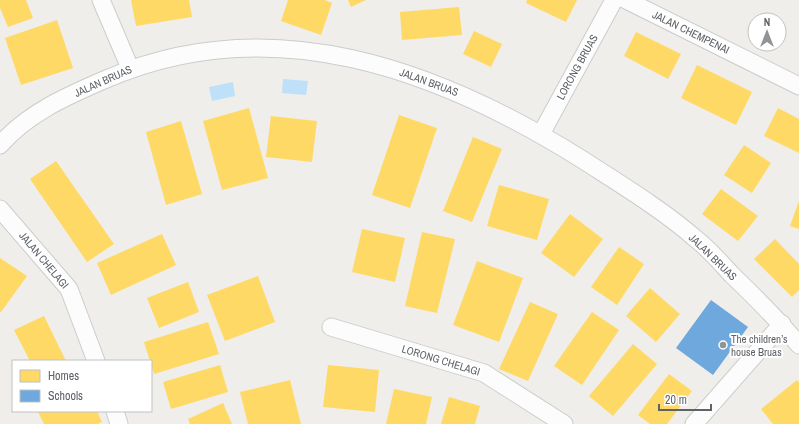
<svg xmlns="http://www.w3.org/2000/svg" width="799" height="424" viewBox="0 0 799 424" font-family="'Archivo Narrow',sans-serif">
<style>
.water{fill:#bfe0f9}
.homes{fill:#ffd966}
.schools{fill:#6fa8dc}
.lines{fill:none;stroke-linecap:round;stroke-linejoin:round}
.minor-casing{stroke:#cbcccc;stroke-width:19}
.minor{stroke:#fdfcfc;stroke-width:17}
.poi-dot{fill:#919496;stroke:#fff;stroke-width:1.5}
.labels{text-anchor:middle;dominant-baseline:central;stroke-width:4;stroke-linejoin:round;paint-order:stroke}
.street-label{font-size:11px;fill:#5f6368;stroke:#fff}
.poi-label{font-size:11px;fill:#5f6368;stroke:#fff;text-anchor:start}
</style>
<rect width="100%" height="100%" fill="#efeeea"/>
<path class="water" d="M283,79L308,81L306,95L282,93Z
M233,82L235,96L212,101L209,87Z"/>
<path class="homes" d="M0,0H26L33,18L8,27L0,8Z
M131,0H189L192,17L136,26Z
M288,0H325L332,3L321,35L281,21Z
M348,0H366L351,7Z
M527,0H577L566,22L526,3Z
M459,7L462,35L402,40L400,12Z
M57,20L73,68L21,85L5,38Z
M474,31L502,44L491,67L463,54Z
M636,32L681,54L668,79L624,56Z
M697,65L752,92L736,125L681,98Z
M249,108L268,178L222,190L203,121Z
M778,108L799,119V153L764,136Z
M399,115L437,128L410,208L372,195Z
M271,116L317,121L312,162L266,157Z
M181,121L202,194L166,205L146,132Z
M473,137L502,149L472,222L443,211Z
M744,145L771,163L752,193L724,175Z
M56,161L114,244L87,262L30,179Z
M499,185L549,199L537,240L487,226Z
M721,189L758,216L738,241L702,214Z
M799,201V229L790,226Z
M570,214L603,239L574,277L541,253Z
M362,229L405,238L395,282L352,272Z
M422,232L455,239L437,313L405,306Z
M162,234L176,265L111,295L97,263Z
M775,239L799,264V290L792,297L754,259Z
M619,247L644,264L617,305L591,287Z
M0,258L27,276L1,312H0Z
M477,261L523,278L499,342L453,325Z
M258,276L275,322L225,341L207,295Z
M188,282L199,312L159,328L147,298Z
M650,288L680,314L656,342L626,316Z
M530,302L558,314L528,381L499,369Z
M592,312L619,330L582,385L554,366Z
M44,316L66,361H30L14,330Z
M208,322L219,354L154,374L144,342Z
M633,344L657,364L613,416L589,396Z
M220,365L228,392L171,409L163,382Z
M328,365L379,370L375,412L323,407Z
M669,374L692,391L667,424H650L638,415Z
M290,380L301,424H248L240,392Z
M797,380L799,383V424H773L761,409Z
M394,389L432,397L426,424H386Z
M449,397L480,406L475,424H441Z
M223,403L232,424H190L188,419Z
M97,411L102,422L98,424H44L38,412Z"/>
<path class="schools" d="M711,300L748,327L713,375L676,348Z"/>
<g class="lines">
<g class="minor-casing">
<path id="minor" d="M101,0L130,68
M626,0L799,86
M541,134L614,0
M0,145C28,113 65,97 104,80C270,7 438,69 583,160C620,184 663,210 696,239C709,249 721,263 732,275C755,297 778,320 799,345
M0,209L69,289L96,361
M331,327L484,373L564,424
M115,411L119,424
M694,424L782,324"/>
</g>
<use href="#minor" class="minor"/>
</g>
<circle class="poi-dot" cx="723" cy="345" r="4"/>
<g class="labels">
<g class="street-label">
<text transform="translate(691 32) rotate(26)">JALAN CHEMPENAI</text>
<text transform="translate(577 67) rotate(-61)">LORONG BRUAS</text>
<text transform="translate(103 81) rotate(-24)">JALAN BRUAS</text>
<text transform="translate(429 82) rotate(20)">JALAN BRUAS</text>
<text transform="translate(713 257) rotate(44)">JALAN BRUAS</text>
<text transform="translate(44 260) rotate(50)">JALAN CHELAGI</text>
<text transform="translate(441 360) rotate(17)">LORONG CHELAGI</text>
</g>
<g class="poi-label">
<text x="731" y="339">The children’s<tspan x="731" dy="13">house Bruas</tspan></text>
</g>
</g>
<rect x="12" y="360" width="140" height="52" fill="#ffffff" stroke="#bfc1c3"/>
<rect x="20" y="370" width="20" height="12" fill="#ffd966" stroke="#bfc1c3"/>
<text x="48" y="380" font-size="12" fill="#5f6368">Homes</text>
<rect x="20" y="390" width="20" height="12" fill="#6fa8dc" stroke="#bfc1c3"/>
<text x="48" y="400" font-size="12" fill="#5f6368">Schools</text>
<g transform="translate(767 32)"><circle r="19" fill="#ffffff" stroke="#bfc1c3"/>
<path d="M0-3L7 15L0 10L-7 15Z" fill="#919496"/>
<text y="-6" font-size="11" font-weight="bold" text-anchor="middle" fill="#5f6368">N</text>
</g>
<path d="M659 404v6h52v-6" fill="none" stroke="#5f6368" stroke-width="2"/>
<text x="665" y="404" font-size="12" fill="#5f6368" stroke="#ffffff" stroke-width="3" paint-order="stroke">20 m</text>
</svg>
